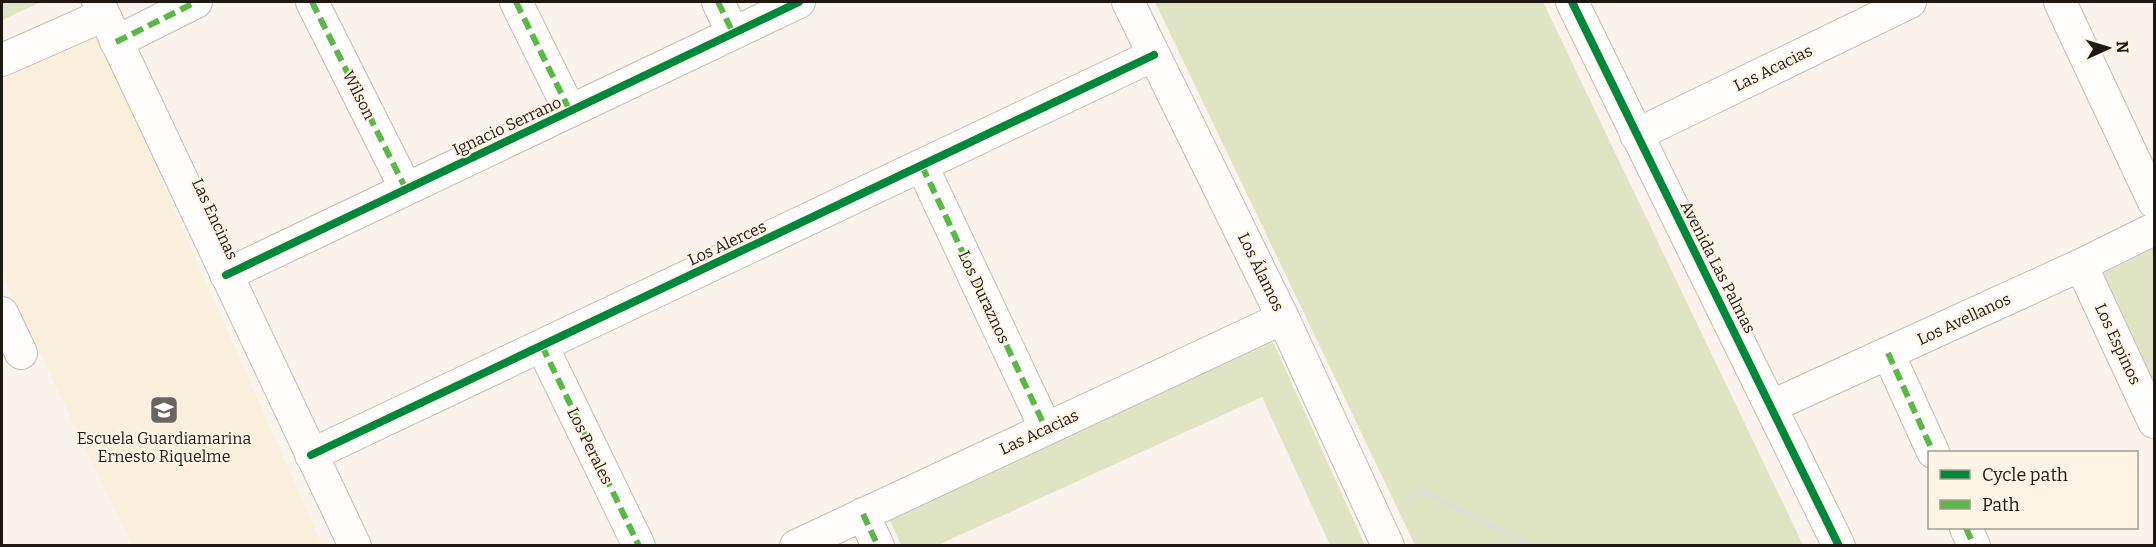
<svg xmlns="http://www.w3.org/2000/svg" width="2156" height="547" viewBox="0 0 2156 547" font-family="Bitter,serif">
<style>
.built{fill:#faeedc}
.grass{fill:#dfe4c4}
.lines{fill:none;stroke-linecap:round;stroke-linejoin:round}
.minor-casing{stroke:#c3beb7;stroke-width:34}
.path{stroke:#dfdddb;stroke-width:4;stroke-dasharray:3 3;stroke-linecap:butt}
.minor{stroke:#fefdfc;stroke-width:32}
.quiet{stroke:#58b947;stroke-width:6;stroke-dasharray:12 6;stroke-linecap:butt}
.cycleway-casing{stroke:#fff4e5;stroke-width:11}
.cycleway{stroke:#00873e;stroke-width:8}
.labels{text-anchor:middle;dominant-baseline:central;stroke-width:4.5;stroke-linejoin:round;paint-order:stroke}
.street-label{font-size:16px;fill:#1d1812;stroke:#fff4e5}
.poi-label{font-size:16px;fill:#1d1812;stroke:#fff4e5}
</style>
<rect width="100%" height="100%" fill="#f9f3eb"/>
<path class="built" d="M97,35L322,545H132L2,274V80Z"/>
<path class="grass" d="M2,2H41L2,20Z
M1155,2H1543L1803,545H1415Z
M2154,248V405L2094,278Z
M1273,342L1365,545H1330L1262,397L938,545H901L889,518Z"/>
<g class="lines">
<g class="minor-casing">
<path id="minor" d="M98,2L355,546
M312,2L406,189
M516,2L570,111
M718,2L733,33
M1128,2L1283,318L1388,546
M1572,2L1839,546
M2060,2L2154,202
M116,42L196,2
M2,60L104,15
M1636,135L1910,2
M922,166L1046,429
M2081,265L2154,422
M226,275L799,2
M2,313L21,353
M542,346L639,546
M1888,353L1933,452
M1772,406L2081,265L2154,229
M311,455L1154,55
M863,514L878,546
M1966,528L1974,546
M796,546L1283,318"/>
</g>
<path class="path" d="M1405,507L1418,489L1532,546"/>
<use href="#minor" class="minor"/>
<path class="quiet" d="M312,2L406,189
M516,2L570,111
M718,2L733,33
M116,42L196,2
M922,166L1046,429
M542,346L639,546
M1888,353L1933,452
M863,514L878,546
M1966,528L1974,546"/>
<g class="cycleway-casing">
<path id="cycleway" d="M1572,2L1839,546
M226,275L799,2
M311,455L1154,55"/>
</g>
<use href="#cycleway" class="cycleway"/>
</g>
<defs>
<g id="school-square" transform="scale(1.5)"><rect x="-9" y="-9" width="18" height="18" rx="4" fill="#6a655e" stroke="#fff4e5"/><path d="M0-5L7-2L0 1L-7-2ZM-4 1L0 2.5L4 1V4Q0 6-4 4Z" fill="#fff"/></g>
</defs>
<g fill-rule="evenodd">
<use href="#school-square" x="164" y="410"/>
</g>
<g class="labels">
<g class="street-label">
<text transform="translate(1773 68) rotate(-26)">Las Acacias</text>
<text transform="translate(359 95) rotate(63)">Wilson</text>
<text transform="translate(507 126) rotate(-25)">Ignacio Serrano</text>
<text transform="translate(215 219) rotate(65)">Las Encinas</text>
<text transform="translate(727 243) rotate(-25)">Los Alerces</text>
<text transform="translate(1718 267) rotate(63)">Avenida Las Palmas</text>
<text transform="translate(1261 272) rotate(64)">Los Álamos</text>
<text transform="translate(984 297) rotate(65)">Los Duraznos</text>
<text transform="translate(1964 319) rotate(-25)">Los Avellanos</text>
<text transform="translate(2118 344) rotate(65)">Los Espinos</text>
<text transform="translate(1039 432) rotate(-25)">Las Acacias</text>
<text transform="translate(590 446) rotate(64)">Los Perales</text>
</g>
<g class="poi-label">
<text x="164" y="438">Escuela Guardiamarina<tspan x="164" dy="18">Ernesto Riquelme</tspan></text>
</g>
</g>
<rect width="2156" height="547" fill="none" stroke="#1d1812" stroke-width="6"/>
<rect x="1928" y="451" width="210" height="78" fill="#fff4e5" stroke="#a59c91" stroke-width="1.5"/>
<rect x="1940" y="470" width="30" height="9" fill="#00873e" stroke="#a59c91" stroke-width="1.5"/>
<text x="1982" y="481" font-size="18" fill="#1d1812">Cycle path</text>
<rect x="1940" y="500" width="30" height="9" fill="#58b947" stroke="#a59c91" stroke-width="1.5"/>
<text x="1982" y="511" font-size="18" fill="#1d1812">Path</text>
<g transform="translate(2108 48) rotate(86)" stroke="#fff4e5" stroke-width="4.5" paint-order="stroke">
<path d="M0-4.5L10 22L0 15L-10 22Z" fill="#1d1812"/>
<text y="-9" font-size="16" font-weight="bold" text-anchor="middle" fill="#1d1812">N</text>
</g>
</svg>
